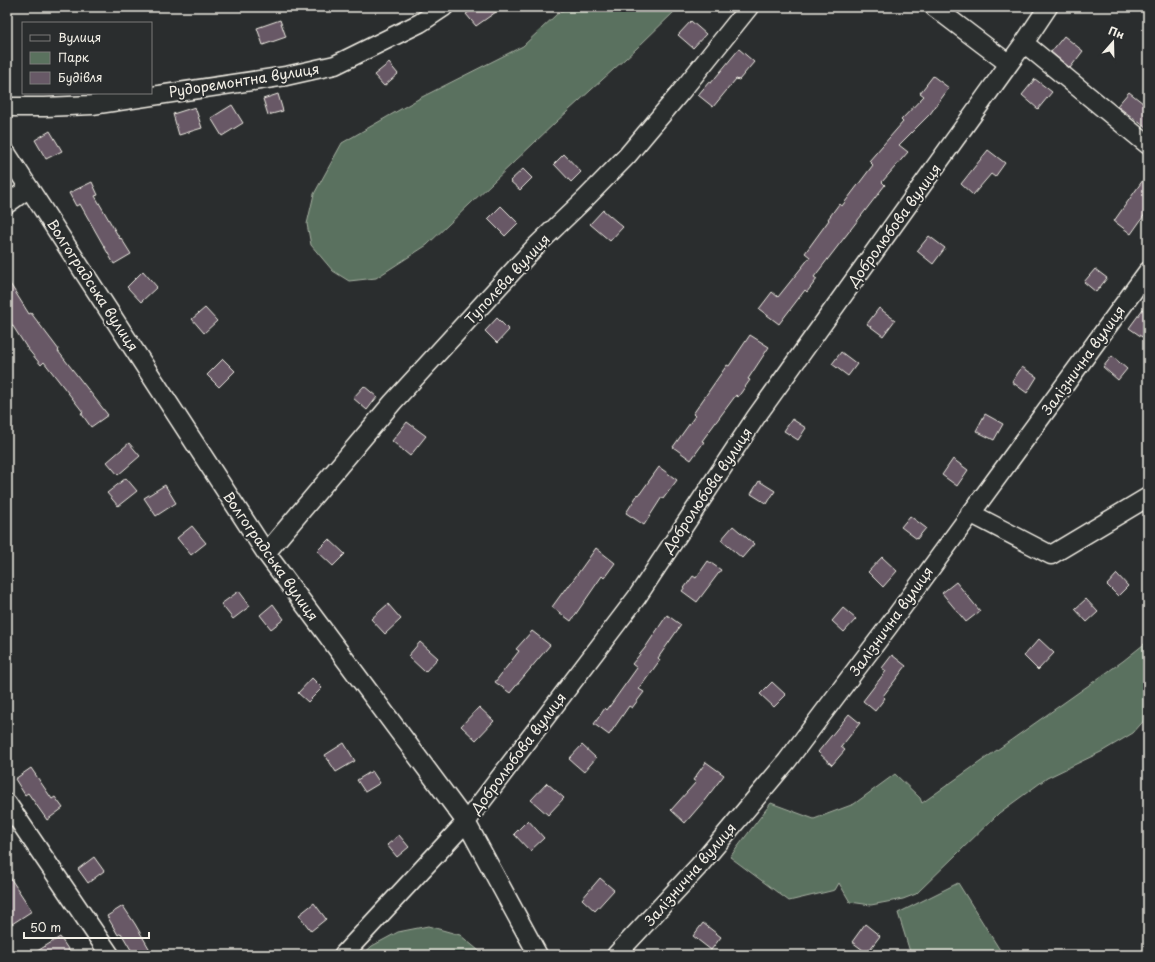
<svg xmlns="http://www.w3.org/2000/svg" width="1155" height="962" viewBox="0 0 1155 962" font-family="'Playpen Sans',sans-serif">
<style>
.green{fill:#5a715e;stroke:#a7b1a3}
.building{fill:#675966;stroke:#f4f1e8}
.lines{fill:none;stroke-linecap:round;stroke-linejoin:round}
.minor-casing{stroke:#f4f1e8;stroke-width:21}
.minor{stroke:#2a2d2e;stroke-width:18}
.labels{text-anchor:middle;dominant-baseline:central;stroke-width:4;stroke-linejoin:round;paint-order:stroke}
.street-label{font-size:14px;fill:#f4f1e8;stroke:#2a2d2e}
</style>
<rect width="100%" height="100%" fill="#2a2d2e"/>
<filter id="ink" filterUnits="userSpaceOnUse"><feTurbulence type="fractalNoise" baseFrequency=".025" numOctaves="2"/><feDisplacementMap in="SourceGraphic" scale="8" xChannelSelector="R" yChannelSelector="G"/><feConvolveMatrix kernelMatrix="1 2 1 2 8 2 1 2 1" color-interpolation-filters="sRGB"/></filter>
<g filter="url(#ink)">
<path class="green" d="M568,7H679L637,48L556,122L427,245L376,278L349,281L333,271L311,245L307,224L314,194L342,143L420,98L523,46L557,14Z
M1148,641V716L1133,733L1101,752L1047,778L999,813L916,894L903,899L871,905L850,902L839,883L835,890L789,901L730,857L771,803L814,819L854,804L895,774L920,798L922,803L1123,661Z
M958,883L1003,955H911L898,913Z
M428,926L460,935L484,955H362L372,946L398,932Z"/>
<path class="building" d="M476,7H503L476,26L466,14Z
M280,20L286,37L263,45L257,28Z
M691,21L706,34L693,48L678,35Z
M1064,36L1083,51L1070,68L1051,52Z
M739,49L754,62L739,80L736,79L713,107L698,95L709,82L711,83Z
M389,63L398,74L384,86L374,75Z
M933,76L949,88L930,114L899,145L908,152L882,182L885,185L814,277L817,279L807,292L805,290L779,324L759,309L772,292L778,297L810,257L805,253L829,220L828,219L839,204L842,206L873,165L869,161L903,122L901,120L924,96L920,93Z
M1035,79L1052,92L1038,109L1022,95Z
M1129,92L1148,107V129L1117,106Z
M278,94L283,111L268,115L263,99Z
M232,105L243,123L222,136L211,118Z
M195,107L202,128L179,135L173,114Z
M50,131L62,151L46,159L35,140Z
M988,150L1005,163L995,177L991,174L973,195L961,184Z
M564,154L581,172L571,182L554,164Z
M523,169L532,178L520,190L510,181Z
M1148,173V210L1131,234L1114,221Z
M92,182L98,195L95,196L120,239L121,238L131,254L114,264L80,204L76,206L69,193Z
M501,206L518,223L505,236L488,219Z
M603,210L623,227L610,241L590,224Z
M929,236L945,248L933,264L917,251Z
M1095,269L1107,278L1096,292L1084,282Z
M143,271L157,287L141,302L127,287Z
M7,279L29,314L31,313L59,350L58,351L108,415L91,427L81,413L83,412L44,362L41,365L27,348L7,317Z
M1148,302V329L1142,337L1129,328Z
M205,308L217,321L204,333L192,319Z
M879,308L895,320L883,336L867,324Z
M497,318L509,330L497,343L485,331Z
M750,335L769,347L748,379L750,380L738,397L736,395L702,441L704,442L691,460L673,447L695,416L693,414L727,365L729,366Z
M841,352L857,364L848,376L832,364Z
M1112,356L1127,369L1118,380L1103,367Z
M223,359L235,371L219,387L207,375Z
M1022,367L1037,377L1027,393L1012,382Z
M364,386L377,397L367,410L353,398Z
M985,414L1003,424L994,440L976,431Z
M792,419L806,428L798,440L784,431Z
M407,422L426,436L410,456L392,441Z
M129,443L140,456L118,475L107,462Z
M953,459L968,470L957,486L942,475Z
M659,467L677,480L663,499L662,497L644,525L626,513L638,494L639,495Z
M126,478L137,491L118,506L107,493Z
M759,481L775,491L767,504L751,494Z
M165,485L176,503L156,516L144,498Z
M910,516L926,528L917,539L901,527Z
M192,526L206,543L191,555L177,538Z
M733,526L754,544L742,558L721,540Z
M329,539L345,554L333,566L317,551Z
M596,548L615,563L604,578L602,576L571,621L552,607L565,589L566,590Z
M882,557L897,571L883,587L868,572Z
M708,561L721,570L697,602L682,591L693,576L696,578Z
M1117,574L1128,586L1118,596L1107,585Z
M956,582L980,611L966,622L942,593Z
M239,591L250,606L233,619L221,604Z
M1086,599L1098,612L1087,622L1075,609Z
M273,604L284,619L271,629L260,615Z
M388,604L401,619L385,634L371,619Z
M843,608L856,619L844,632L832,621Z
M667,615L681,625L658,658L660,660L639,689L644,692L632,708L629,706L609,735L594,724L605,708L607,710L637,668L632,664L645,648Z
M532,631L550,645L510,693L495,682L519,651L516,649Z
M1039,639L1054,653L1038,670L1024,656Z
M420,642L438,658L425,672L408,656Z
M892,655L906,666L883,696L885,698L875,711L863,701L886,671L882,668Z
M312,678L322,688L308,702L298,693Z
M772,682L786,695L774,707L760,694Z
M479,707L494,721L476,740L461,726Z
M849,714L860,723L841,747L845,750L832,765L818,752Z
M344,743L355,761L336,772L325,755Z
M582,745L596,758L584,772L569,759Z
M706,762L724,775L704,801L685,823L671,810L696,782L693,780Z
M31,768L52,799L55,797L63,808L47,820L28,793L25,795L15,779Z
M372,771L380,783L365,792L357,780Z
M547,783L564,798L548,815L531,800Z
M528,820L544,838L530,851L514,834Z
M399,835L409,847L397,857L387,845Z
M94,857L104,871L88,883L78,869Z
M7,873L32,911L12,924L7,916Z
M600,878L614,890L595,911L582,899Z
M314,903L326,919L311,931L299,915Z
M123,906L135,924L153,955H134L121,933L118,935L107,916Z
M703,923L721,937L711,950L693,936Z
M865,924L880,936L867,953L852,942Z
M60,937L72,955H31Z"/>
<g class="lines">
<g class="minor-casing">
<path id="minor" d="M934,7L1009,64
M1024,43L1148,145
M7,107H45L92,105L286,76L335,65L420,23L444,7
M7,154L266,553L466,822L538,955
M7,204L29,188
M970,513L1051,555L1148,497
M266,553L393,402L534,248L585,199L627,156L680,93L749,7
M7,803L110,955
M343,955L466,822L637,597L756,417L1024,43L1048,7
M616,955L698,867L787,761L888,627L1148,271"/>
</g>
<use href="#minor" class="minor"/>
</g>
</g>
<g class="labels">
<g class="street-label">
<text transform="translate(244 80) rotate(-9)">Рудоремонтна вулиця</text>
<text transform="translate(894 225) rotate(-54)">Добролюбова вулиця</text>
<text transform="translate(507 279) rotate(-47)">Туполєва вулиця</text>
<text transform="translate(93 285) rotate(57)">Волгоградська вулиця</text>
<text transform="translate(1083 360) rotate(-54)">Залізнична вулиця</text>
<text transform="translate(707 490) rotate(-56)">Добролюбова вулиця</text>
<text transform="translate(271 556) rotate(55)">Волгоградська вулиця</text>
<text transform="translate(891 621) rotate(-54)">Залізнична вулиця</text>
<text transform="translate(518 753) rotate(-53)">Добролюбова вулиця</text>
<text transform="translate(690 874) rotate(-49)">Залізнична вулиця</text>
</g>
</g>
<rect width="1155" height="962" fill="none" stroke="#2a2d2e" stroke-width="24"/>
<rect x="12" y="12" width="1131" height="938" fill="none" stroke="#f4f1e8" stroke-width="1.5" filter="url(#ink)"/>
<rect x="22" y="22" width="130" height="72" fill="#2a2d2e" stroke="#7b7b78"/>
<rect x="30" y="35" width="20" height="6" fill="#2a2d2e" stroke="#7b7b78"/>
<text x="58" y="42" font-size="12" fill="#f4f1e8">Вулиця</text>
<rect x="30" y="52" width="20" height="12" fill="#5a715e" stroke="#7b7b78"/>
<text x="58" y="62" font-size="12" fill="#f4f1e8">Парк</text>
<rect x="30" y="72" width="20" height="12" fill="#675966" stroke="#7b7b78"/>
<text x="58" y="82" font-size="12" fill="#f4f1e8">Будівля</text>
<g transform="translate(1113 42) rotate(20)" stroke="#2a2d2e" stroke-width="3" paint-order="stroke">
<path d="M0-3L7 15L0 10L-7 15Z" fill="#f4f1e8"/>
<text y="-6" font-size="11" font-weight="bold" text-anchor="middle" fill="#f4f1e8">Пн</text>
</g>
<path d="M24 932v6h125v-6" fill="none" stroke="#f4f1e8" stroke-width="2"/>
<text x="30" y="932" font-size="12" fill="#f4f1e8" stroke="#2a2d2e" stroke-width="3" paint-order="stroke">50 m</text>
</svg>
